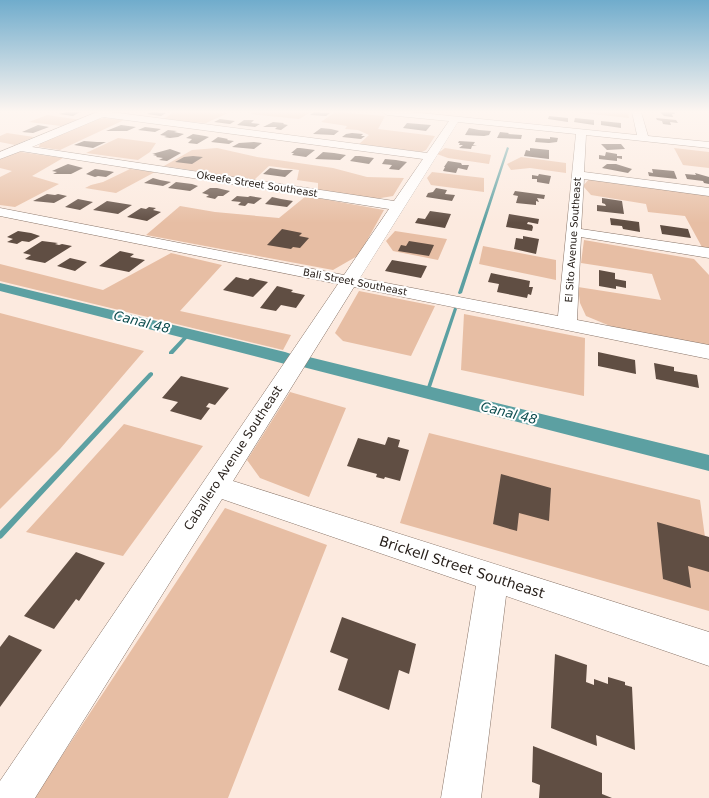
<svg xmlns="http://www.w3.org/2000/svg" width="709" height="798" viewBox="0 0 709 798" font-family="'DejaVu Sans',sans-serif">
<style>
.green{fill:#e7bea4}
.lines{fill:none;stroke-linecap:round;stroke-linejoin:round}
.stream{fill:#5ca0a2;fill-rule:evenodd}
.canal{fill:#5ca0a2;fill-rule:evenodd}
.building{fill:#604e43}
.minor-casing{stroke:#877367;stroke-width:1}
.minor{fill:#fff;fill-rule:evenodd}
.labels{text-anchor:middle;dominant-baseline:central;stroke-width:4;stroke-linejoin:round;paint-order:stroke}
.far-street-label{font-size:10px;fill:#28201b;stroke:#fff}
.street-label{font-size:12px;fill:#28201b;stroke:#fff}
.water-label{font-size:13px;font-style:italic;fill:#0d4c4e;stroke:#fff}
.near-street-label{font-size:14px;fill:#28201b;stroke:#fff}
</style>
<rect width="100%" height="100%" fill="#fceadf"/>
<path class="green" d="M173,112L228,113L206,123L163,120Z
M255,112H311L299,119L250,114Z
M335,112L385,116L378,129L435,136L426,150L422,152L358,145L369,135L358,130L345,129L347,126L321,122Z
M582,112H628L629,118L582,113Z
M47,115L81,120L61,126L29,122Z
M104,118L124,120L60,150L39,147L40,143L92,120Z
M7,133L34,137L15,145L0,142V136Z
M118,138L156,143L150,152L138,160L86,153Z
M217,148L257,157L333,168L367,177L404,178L393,196L375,199L318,191V183L297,180L299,170L269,166L254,180L164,166L192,150Z
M445,148L491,155L489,164L448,158L437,154Z
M674,148L709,152V168L683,165Z
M14,151L63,158L32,176L59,184L15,207L0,205V177L12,171L0,168V158Z
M521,157L566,163V173L530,168L511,170L507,164Z
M130,169L155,172L116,193L85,188L91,185L103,182Z
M432,172L484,178V192L431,185L427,178Z
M589,179L709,195V250L703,249L685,216L648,212L646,204L591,195L583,186Z
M306,196L384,210L359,255L333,270L146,235L180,206L215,212L279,218Z
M395,231L447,239L438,260L393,251L386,241Z
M584,240L694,259L709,275V347L615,328L586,316L580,303L578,287L661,300L652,274L581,263Z
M483,246L556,260V280L479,264Z
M171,253L222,265L180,311L291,335L283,350L0,281V264L103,290Z
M359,291L435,306L411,356L343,341L335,333Z
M0,313L144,351L60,449L0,509Z
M464,314L585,338L584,396L461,370Z
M290,392L346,408L309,497L260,478L247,460Z
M124,424L203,446L123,556L26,532Z
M429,433L700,500L709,567V611L400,523Z
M225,508L327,545L228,798H34Z"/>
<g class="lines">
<path class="stream" d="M507,147L509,148L462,293L460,294H459L458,293Z
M454,308H456L457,309L429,393L427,395L425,394V393Z
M187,333H191V334L173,354H169V352Z
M151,372L153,373V375L2,538L0,539V531L149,373Z"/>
<path class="canal" d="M0,283L285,352L291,354L293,358L291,362L285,364L0,291Z
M309,357L709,455V471L303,367L301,363L303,359Z"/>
</g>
<path class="building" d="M66,112H80L73,116L59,114Z
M152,112H154L166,113L161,116L147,114Z
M314,112L330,113L326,116L310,115Z
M660,112H674L675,114H672L673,117L664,116Z
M549,116L568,118V122L548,119Z
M575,118L594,120V125L574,122Z
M656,118L676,120L678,123L670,122L671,125L663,124L662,121L657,120Z
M220,119L235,121L230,124L214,122Z
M244,120H254L251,123L260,124L255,127L237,125Z
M601,121L621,123V128L601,125Z
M273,122L284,123L283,124L288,125L281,130L275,129L277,127H263Z
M407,123L431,125L426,131L403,128Z
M38,125L49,127L33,133L22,132Z
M121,125L136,127L127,131H106Z
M145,127L161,129L155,132L138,130Z
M321,128L331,129L339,131L334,135L313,134Z
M469,128L479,130L491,131L489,135L484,136L465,135Z
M168,130L177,131L174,132L184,134L178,137L170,138L164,137L167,136L160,135Z
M500,132L509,133L508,134L522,135L521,139L497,138Z
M352,133L363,134L361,136H365L361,139L342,137L346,134Z
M193,134L205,136L209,137L197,144L188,143L192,139L186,138Z
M218,137L228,139L227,140L234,141L229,144L211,142Z
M550,137L558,138L557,142L549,143L535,142L536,138L550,139Z
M84,141L97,142H106L93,148L74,145Z
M459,141L475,142L473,145H477L472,146L471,149L459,148L463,145H459L460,143H458Z
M254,142L262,143L254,149L232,147L239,143Z
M601,144H621L625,149L607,150Z
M297,148H300L315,150L306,157L292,155L294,153H291Z
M530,148L549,150V159L524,156L526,150L530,151Z
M170,149L181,153L167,161L159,160L163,158L156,157L157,156L153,155L156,154H152Z
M323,152L334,153L346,155L340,160L315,159Z
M606,152L617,154V156H622V159L617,158V161L599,159V155L605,156Z
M193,156L203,157L192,164L175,162L184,157Z
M355,156H360L374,158L369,164L350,161Z
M385,159L396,160L407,162L399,170L389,169L392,165L382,164Z
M448,161L461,163L462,165H469L467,170L458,168L456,173L443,171L445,167H444Z
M68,164L83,168L71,174H53L57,172L52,171Z
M607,164H616L632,169L628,173L602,168Z
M270,168L283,170H293L285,177L263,174Z
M95,169L109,171L114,172L106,177L98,176L95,177L86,174Z
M652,169L674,171L677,179L649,176L648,172L653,173Z
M695,173L709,177V184L704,183L703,181L687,179L685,174L696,175Z
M539,174L551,176L549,184L537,182V179H532V175L538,176Z
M153,178L160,180L171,182L163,186L144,183Z
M176,182L192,184L198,186L190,191L168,188Z
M210,188H217L230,191L223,196H218L215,199L206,197L209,195L202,193Z
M436,188L447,190L445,194L455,195L452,201L426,197L428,193L433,192Z
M515,191L545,195L544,199L537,198L539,202L536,201V205L516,203L518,196L513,195Z
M47,194L55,195L58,194L67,196L54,203L33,201Z
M237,196L248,197L250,196L262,198L254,204L248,203L245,206L238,205L241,202L231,201Z
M272,197L281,199L293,201L287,207L265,204Z
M602,198L622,201L624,214L597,211V205L606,206L605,204L602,203Z
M78,199L93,202L80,210L65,207Z
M107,201L132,205L118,214L93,210Z
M149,207L156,208L153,210L161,212L147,221L127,217L141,208L146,209Z
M430,211L451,214L445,228L415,223L418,218L425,219Z
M509,214L539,219L538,224L528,222L527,224L532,225L533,227L532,231L506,227Z
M610,218L639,222L640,232L623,229L622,226L611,225Z
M660,225L688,229L691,238L662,234Z
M282,229L302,233L299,236L309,238L300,248L293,247L291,249L267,245Z
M18,231L31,233L40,236L29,242L22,241L17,244L7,242L13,239L7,237Z
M523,236L539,239L536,254L514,249L516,238L523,239Z
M42,241L58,243L55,244L59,245L62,244L72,246L45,263L25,259L31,255L23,253Z
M409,241L434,245L429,256L398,251L401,245L406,246Z
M120,251L134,254L130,257L145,260L129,272L99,266Z
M70,258L87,262L75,271L57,266Z
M392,260L427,266L421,278L385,271Z
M599,270L615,273V279L626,281V288L616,286V289L599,286Z
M491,273L530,281L529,287H533L531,295L528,294L527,298L497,292L499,284L488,282Z
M236,277L248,280L250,278L268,282L253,297L223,290Z
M277,286L293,290L291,292L305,295L296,308L281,305L276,311L260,308Z
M598,352L635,360L636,374L598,366Z
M654,363L674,367V371L697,375L699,388L656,379Z
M181,376L229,388L215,405L209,403L206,407L210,408L201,420L170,411L178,402L162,398Z
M388,437L400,440L398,447L409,450L400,481L385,477L384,479L376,477L377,474L347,466L358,438L385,445Z
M501,474L551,488L549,521L519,513L517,531L493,524Z
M657,522L709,537V572L688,566L691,588L663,579Z
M76,552L105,563L79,601L76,599L54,629L24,616Z
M342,617L416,644L409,674L399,670L389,710L338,690L348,659L330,652Z
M9,635L42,650L0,707V647Z
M555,654L587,665L586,682L594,685V679L608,684V677L625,682V685L632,687L635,750L596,735L597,746L551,728Z
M533,746L602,773V794L612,798H539L540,785L532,782Z"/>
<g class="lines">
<g class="minor-casing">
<path id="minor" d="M97,112H111L427,153L449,121L387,115L383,112H411L637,135L632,112H641L648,136L709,142V148L586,135L584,172L709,188V196L584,179L581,229L709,248V258L581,237L577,320L709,345V359L354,287L233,481L709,632V666L506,596L481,798H441L476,586L222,499L35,798H0V781L338,284L0,216V208L344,275L389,209L21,151L0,159V152ZM103,117L423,159L394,201L32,147ZM458,122L576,134L558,316L360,278Z"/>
</g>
<use href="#minor" class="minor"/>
</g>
<linearGradient id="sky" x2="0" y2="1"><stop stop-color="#70accc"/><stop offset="0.5" stop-color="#fef6f1"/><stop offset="1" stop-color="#fef6f1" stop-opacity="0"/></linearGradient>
<rect width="709" height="223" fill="url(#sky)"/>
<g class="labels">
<g class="far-street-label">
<text transform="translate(257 184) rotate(9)">Okeefe Street Southeast</text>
<text transform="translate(573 240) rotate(-86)">El Sito Avenue Southeast</text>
<text transform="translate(355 282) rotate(11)">Bali Street Southeast</text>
</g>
<g class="street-label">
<text transform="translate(233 458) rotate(-57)">Caballero Avenue Southeast</text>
</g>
<g class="water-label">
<text transform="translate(142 322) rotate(14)">Canal 48</text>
<text transform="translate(509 413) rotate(14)">Canal 48</text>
</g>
<g class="near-street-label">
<text transform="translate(462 567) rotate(18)">Brickell Street Southeast</text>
</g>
</g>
</svg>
